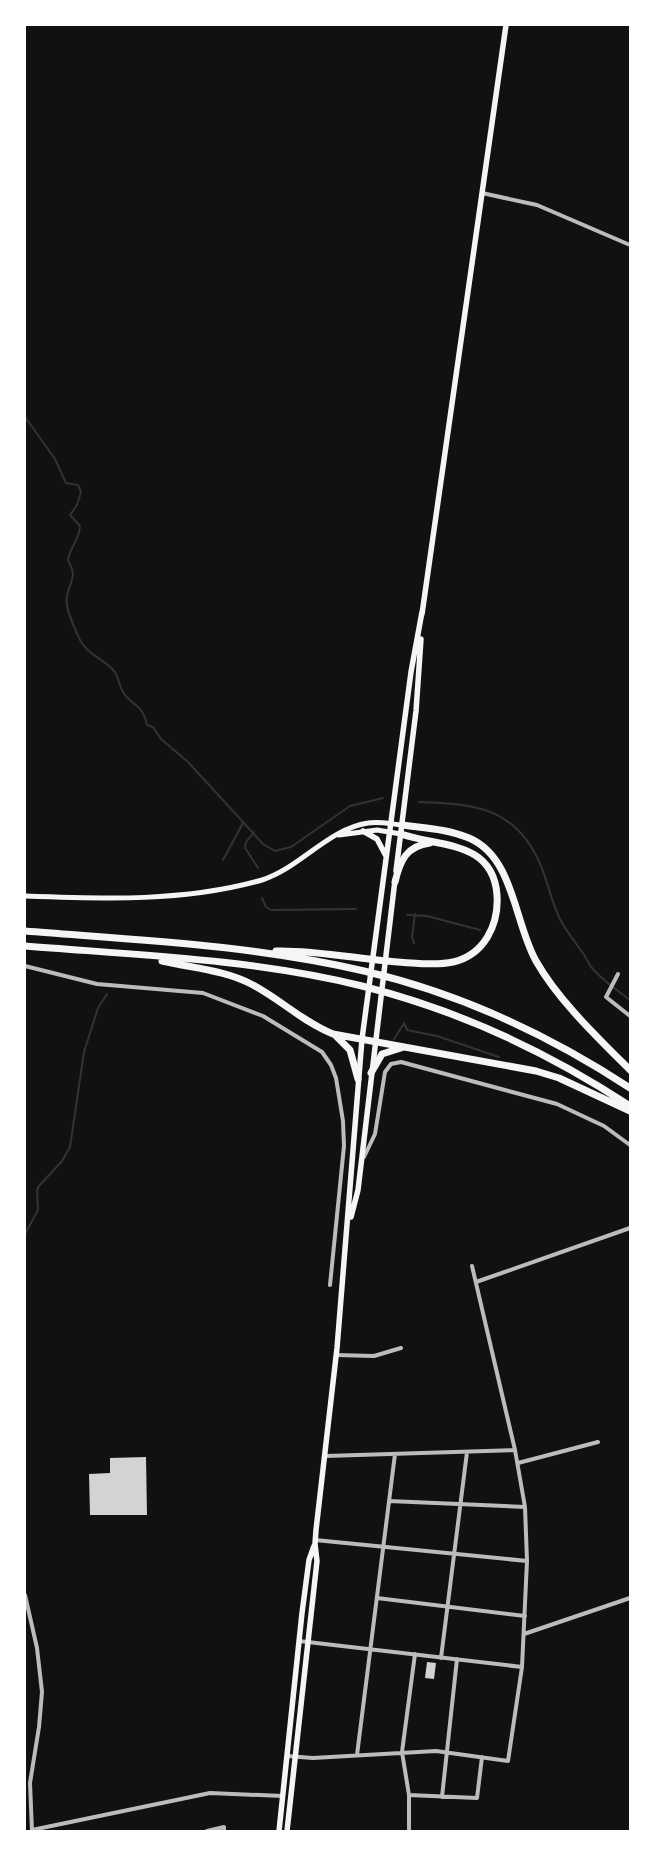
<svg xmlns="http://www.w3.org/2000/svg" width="655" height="1856" viewBox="0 0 655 1856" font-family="'DejaVu Sans',sans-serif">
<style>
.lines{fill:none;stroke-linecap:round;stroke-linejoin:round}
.stream{stroke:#333;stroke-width:2}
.building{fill:#d3d3d3}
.minor{stroke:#bcbcbc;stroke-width:4}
.secondary{stroke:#f5f5f5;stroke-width:5}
.primary{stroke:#f5f5f5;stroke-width:5.5}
.motorway{stroke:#f5f5f5;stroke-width:7}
</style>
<rect width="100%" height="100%" fill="#111"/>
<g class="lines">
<path class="stream" d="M25,417L55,459L66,483L78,485L81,492L77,505L70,515L80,526C79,542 71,544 68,560C78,579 70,579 67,596C64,607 75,629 80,640C88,655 104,659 114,671C119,677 119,686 123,692C132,707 142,702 147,725L153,727L161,739L188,762L263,844L275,851L291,847L350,806L383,798
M419,802C476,804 516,807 541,866C548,883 551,900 559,917C565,930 574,940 582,952C586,957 588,963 592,968C603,981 617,990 630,1000
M254,832L246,842L245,848L258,868
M223,860L243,823
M262,898L266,907L271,910L356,909
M407,915L427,916L480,930
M414,943L412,937L415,914
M404,1023L407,1030L437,1036L499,1057
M394,1039L403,1025
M25,1234L38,1210L37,1190L39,1186L62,1161L70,1147L84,1052L98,1008L107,994
M25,1264V1279"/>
</g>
<path class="building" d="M146,1457L147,1515H90L89,1474L110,1473V1458Z
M427,1662L436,1663L434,1679L425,1678Z"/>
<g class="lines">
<path class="minor" d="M482,193L537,205L630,245
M25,966L97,984L203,993L263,1016L322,1052L331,1065L336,1078L343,1121L344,1146L330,1285
M618,974L606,997L630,1016
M364,1157L375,1134L385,1072L391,1064L401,1062L557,1104L604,1126L630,1145
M476,1282L630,1228
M336,1355L374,1356L401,1348
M326,1456L515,1450
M518,1463L598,1442
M389,1501L525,1507
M315,1540L527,1561
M25,1595L37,1648L42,1692L39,1727L30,1783L32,1831
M377,1598L525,1616
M524,1634L630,1598
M299,1641L522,1667
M441,1658L467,1452
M357,1755L395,1454
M287,1756L313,1758L436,1751L508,1761L522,1667L527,1561L525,1507L515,1450L472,1266
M409,1795L477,1798L482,1757
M442,1797L457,1659
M32,1830L210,1793L283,1796
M207,1831L224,1827V1831
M409,1831V1795L402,1752L415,1654"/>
<path class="secondary" d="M339,835L377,830L401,834
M25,896C104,899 185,902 262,880C300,868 328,829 368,823C379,821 391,824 402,825"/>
<path class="primary" d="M422,614L506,25
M363,831L377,839L386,856
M396,871L416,711L421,639
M351,1217L358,1190L395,880
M279,1831L302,1613L309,1560L314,1546
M287,1831L317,1561L315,1544L316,1530L337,1348L362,1039L411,672L422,612"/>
<path class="motorway" d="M402,825C424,828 448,829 469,838C514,857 514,922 536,961C558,1000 598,1038 630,1070
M395,882C400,861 406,846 430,843
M25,931C138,940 253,945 364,971C459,993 549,1035 630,1088
M25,946C137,955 253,959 362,986C458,1010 548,1052 630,1106
M276,951C321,950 366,961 412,963C425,964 440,965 453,962C484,955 499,925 497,895C493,840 438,847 401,834
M162,961C192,968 224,970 251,984C280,999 303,1022 333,1034L536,1071L559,1078L630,1111
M336,1036L350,1050L358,1079
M371,1073L382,1054L401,1048"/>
</g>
<rect width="655" height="1856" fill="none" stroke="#ffffff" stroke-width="52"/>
</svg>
